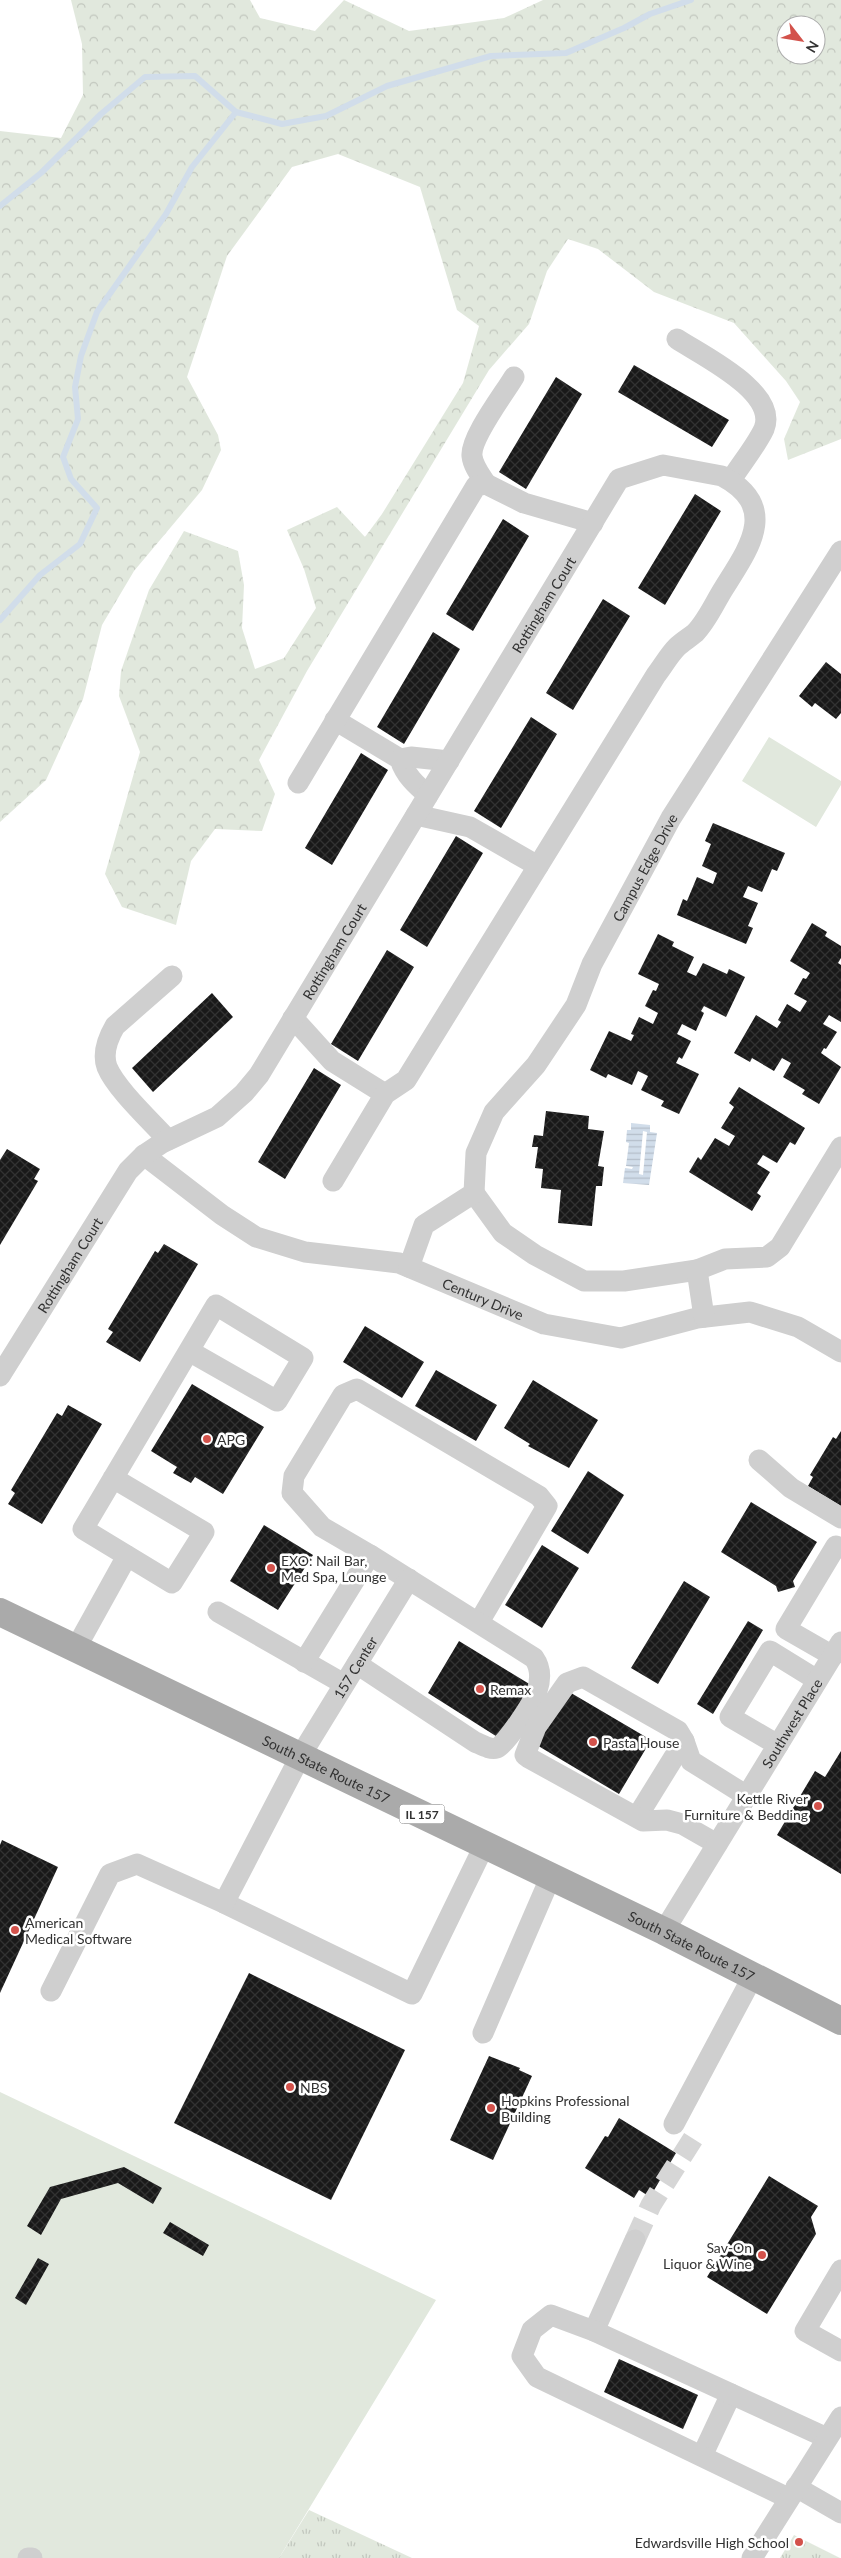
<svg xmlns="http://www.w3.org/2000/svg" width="841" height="2558" viewBox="0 0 841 2558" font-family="Lato,sans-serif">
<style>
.grass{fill:url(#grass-tufts)}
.forest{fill:url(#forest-crowns);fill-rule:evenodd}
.pitch{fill:#e1e8dd}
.water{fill:url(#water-rules);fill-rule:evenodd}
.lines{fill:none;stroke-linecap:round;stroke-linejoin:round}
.stream{stroke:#d1ddea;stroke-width:6}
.building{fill:url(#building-cross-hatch)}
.minor-tunnel{stroke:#d6d6d6;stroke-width:21;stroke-dasharray:21 11;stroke-linecap:butt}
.minor{stroke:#cfcfcf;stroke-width:21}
.major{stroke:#aaa;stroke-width:28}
.poi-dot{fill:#d3524b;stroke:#fff;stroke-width:2}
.labels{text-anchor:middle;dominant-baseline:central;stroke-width:5;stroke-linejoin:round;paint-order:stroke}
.shield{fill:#fff;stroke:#707070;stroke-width:1}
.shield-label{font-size:12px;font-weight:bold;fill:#323232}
.street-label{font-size:14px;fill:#323232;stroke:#fff}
.poi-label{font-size:14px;fill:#323232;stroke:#fff;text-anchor:start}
</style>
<defs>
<pattern id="grass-tufts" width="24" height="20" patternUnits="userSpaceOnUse" patternTransform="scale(1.25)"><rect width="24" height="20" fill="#e1e8dd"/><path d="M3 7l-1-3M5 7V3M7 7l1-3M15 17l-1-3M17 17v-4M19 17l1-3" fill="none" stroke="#c2c7be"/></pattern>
<pattern id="forest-crowns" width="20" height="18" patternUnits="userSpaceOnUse" patternTransform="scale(1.25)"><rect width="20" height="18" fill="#e1e8dd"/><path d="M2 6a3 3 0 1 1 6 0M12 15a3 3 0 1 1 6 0" fill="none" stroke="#c2c7be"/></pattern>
<pattern id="water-rules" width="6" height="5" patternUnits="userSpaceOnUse" patternTransform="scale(1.25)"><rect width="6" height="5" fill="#d1ddea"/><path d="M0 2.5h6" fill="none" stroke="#b4bec9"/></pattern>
<pattern id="building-cross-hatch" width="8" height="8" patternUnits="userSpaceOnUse" patternTransform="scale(1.25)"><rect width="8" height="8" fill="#191919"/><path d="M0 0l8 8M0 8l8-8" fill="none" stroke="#323232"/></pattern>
</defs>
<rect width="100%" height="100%" fill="#fff"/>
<path class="grass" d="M309,2510L412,2558H279Z
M794,2535L840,2558H780Z"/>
<path class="forest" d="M71,0H250L260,18L315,31L344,0L409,31L504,18L543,0H841V439L788,460L784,439L800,402L786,381L734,323L654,292L598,249L568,239L547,271L529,324L489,370L307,671L259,760L275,794L262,831L215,829L191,861L176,925L122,907L105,874L140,752L119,696L121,671L149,590L184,531L238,551L244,585L242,628L255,669L284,658L316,608L304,569L287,530L337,507L365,537L382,514L463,383L479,326L457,310L420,187L338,154L292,167L227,256L187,377L218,435L221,450L202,490L134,571L102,625L83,699L46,780L0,822V131L61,138L83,95L82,44ZM786,25H816V55H786Z"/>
<path class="pitch" d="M769,737L841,781V785L816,827L742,781Z
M0,2092L436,2300L279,2558H0Z"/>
<path class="water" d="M631,1123L650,1125V1132L657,1133L649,1185L623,1183L625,1168L632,1169L633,1167L626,1166L629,1143L626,1142L627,1130H631ZM643,1131L647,1132L643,1175L639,1174Z"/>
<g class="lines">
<path class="stream" d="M0,206L41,173L101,114L145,77L195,76L236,112L282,124L326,116L387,86L491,56L566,53L624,28L650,14L691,0
M0,620L40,575L80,544L97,508L71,479L63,457L78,419L75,387L81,356L97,312L166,214L192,167L236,112"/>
</g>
<path class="building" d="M634,365L729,420L712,447L618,392Z
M556,377L582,394L526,489L499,472Z
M695,494L721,511L665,605L638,588Z
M503,519L529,536L473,631L446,614Z
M603,599L630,616L573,710L546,693Z
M433,632L460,649L404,744L377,727Z
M826,662L841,674V713L836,719L815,703L812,707L799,696Z
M531,717L557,734L501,828L474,811Z
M361,753L388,770L332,865L305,848Z
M713,823L785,853L777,871L772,869L762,892L748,886L743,897L758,903L748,926L753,928L746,944L677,915L683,899L687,901L697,877L713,884L717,873L702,866L711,844L705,841Z
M456,836L483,853L427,947L400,930Z
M812,923L827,932L825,936L841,946V958L838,963L841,965V1022L829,1015L823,1024L837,1032L826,1049L824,1048L821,1053L841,1067L819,1104L802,1094L805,1090L783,1077L791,1063L782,1058L774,1071L752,1058L750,1062L734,1053L756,1015L777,1028L781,1022L778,1020L787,1004L800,1012L807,1001L794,994L803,978L806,979L810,973L790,961Z
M658,934L674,942L672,946L694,957L687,972L696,976L703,963L727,974L729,969L745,977L726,1017L704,1006L701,1011L704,1013L696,1031L682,1024L677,1034L691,1041L682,1059L679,1057L676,1063L699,1074L679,1114L661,1106L664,1101L641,1090L648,1076L638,1071L632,1085L608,1074L606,1078L590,1070L609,1031L631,1041L634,1035L631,1034L639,1017L653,1024L658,1013L645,1006L653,990L656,991L659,984L638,974Z
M387,950L414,967L358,1061L331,1044Z
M212,993L233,1017L153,1092L132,1068Z
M314,1068L341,1085L285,1179L258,1162Z
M739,1087L805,1128L795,1145L790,1142L777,1163L763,1155L757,1164L770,1172L757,1193L761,1196L752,1211L689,1172L698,1157L701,1160L715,1138L729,1146L735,1136L721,1128L734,1107L729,1103Z
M546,1111L589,1116L588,1129L604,1131L598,1166L604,1167L602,1186H596L592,1226L558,1223L561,1190L541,1188L543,1169L535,1168L538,1147H532L534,1135L543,1136Z
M7,1149L40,1169L34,1179L38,1181L0,1245V1160Z
M164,1244L198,1264L140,1362L106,1342L113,1332L108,1329L155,1251L158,1253Z
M365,1326L424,1362L402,1398L343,1362Z
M436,1370L497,1405L476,1441L415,1406Z
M533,1380L598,1420L569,1468L528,1446L530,1444L504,1428Z
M192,1384L264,1427L223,1494L195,1477L191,1483L173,1473L177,1467L151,1451Z
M68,1405L102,1424L42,1524L8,1504L15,1493L11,1490L57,1413L62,1416Z
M841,1431V1506L808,1486L813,1477L810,1475L833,1437L836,1439Z
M588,1471L624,1495L588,1554L551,1531Z
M751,1502L817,1542L793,1581L795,1587L778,1592L776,1586L721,1552Z
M264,1525L313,1555L278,1610L230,1581Z
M542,1545L579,1568L542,1628L505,1605Z
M684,1581L710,1597L658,1684L631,1668Z
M748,1621L763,1630L713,1714L697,1704Z
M459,1641L531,1685L499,1738L428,1693Z
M566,1690L651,1740L619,1794L535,1744Z
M841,1751V1874L777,1835L815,1771L825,1777Z
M2,1840L58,1867L0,1993V1845Z
M249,1973L405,2050L331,2200L174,2123Z
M489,2056L520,2068L519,2070L532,2076L493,2160L450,2140Z
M619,2118L676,2153L650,2197L639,2190L634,2198L585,2168L605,2136L608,2137Z
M124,2167L162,2188L153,2204L118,2183L61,2199L41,2235L27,2226L50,2187Z
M769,2176L818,2206L811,2217L816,2234L767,2314L707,2277Z
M170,2222L209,2245L203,2256L163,2233Z
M38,2258L49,2264L26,2305L15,2298Z
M619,2359L698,2395L683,2429L604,2392Z"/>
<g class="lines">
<path class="minor-tunnel" d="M635,2240L651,2205L696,2134"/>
<g class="minor">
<path d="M677,339C701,355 779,392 764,429C756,446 741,464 731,480"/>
<path d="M486,484C481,476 473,466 472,456C470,438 504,394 514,377"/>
<path d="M335,720L400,759C405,775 416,785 428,795"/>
<path d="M400,759L411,757L449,761"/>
<path d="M298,783L476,486L486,484L524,503L593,523"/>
<path d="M416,815L470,827L538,866"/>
<path d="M293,1018L332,1061L385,1094"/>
<path d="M168,1140C152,1122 116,1089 107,1067C102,1053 108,1038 115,1026L172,976"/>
<path id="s1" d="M144,1155L222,1215L256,1237L305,1252L399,1263L544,1324L621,1338L697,1318L750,1312L798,1327L841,1352"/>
<path d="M474,1193L503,1233L535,1255L584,1281H624L697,1270"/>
<path id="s2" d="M409,1267L424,1225L474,1193L476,1153L494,1112L536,1065L576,1005L592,964L671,818L841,551"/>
<path d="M704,1317L697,1270L725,1259L767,1257L780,1247L841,1147"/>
<path id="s3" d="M0,1376L128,1171L144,1155L162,1143L217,1117L244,1093L259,1075L619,479L663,465L722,476C780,507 749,548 724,588C715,602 707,621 695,633C689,638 682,642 677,647C669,655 663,666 656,675L406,1080L385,1094L333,1181"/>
<path d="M759,1460L791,1488L841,1518"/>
<path d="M113,1478L204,1532L172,1583L83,1529L216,1305L303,1358L277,1401L189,1351"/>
<path d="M218,1612L344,1684"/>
<path d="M76,1648L127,1556"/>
<path d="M833,1656L786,1629L836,1546L841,1548"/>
<path d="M304,1662L370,1555L322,1527L292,1493L294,1476L343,1395L357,1389L539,1496L547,1506L479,1622"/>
<path d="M357,1664L475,1742C482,1745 490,1750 497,1748C506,1744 534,1702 537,1691C541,1679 541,1668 534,1658L370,1555"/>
<path d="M778,1745L730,1717L770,1651L817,1680"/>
<path d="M637,1817L684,1741"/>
<path d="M717,1844L682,1824L667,1820L643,1821L529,1758L525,1755L536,1727L567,1683L583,1677L678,1731L684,1741L691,1761L747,1796"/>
<path d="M224,1903L412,1994L485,1844"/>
<path id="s4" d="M664,1931L841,1642"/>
<path id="s5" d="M51,1991L110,1874L137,1864L224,1903L301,1755L409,1579"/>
<path d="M483,2033L551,1876"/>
<path d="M674,2124L753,1976"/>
<path d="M841,2270L805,2331L841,2351"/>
<path d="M594,2331L635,2240"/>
<path d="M702,2456L731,2394"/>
<path d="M796,2487L841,2513"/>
<path d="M788,2498L537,2377L522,2356L532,2330L551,2315L594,2331L827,2438"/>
<path d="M28,2558H32"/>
<path d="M752,2558L841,2417"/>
</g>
<path class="major" id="s6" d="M0,1612L664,1931L841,2021"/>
</g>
<g class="poi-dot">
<circle cx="207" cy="1439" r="5"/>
<circle cx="271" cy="1568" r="5"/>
<circle cx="480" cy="1689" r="5"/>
<circle cx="593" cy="1742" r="5"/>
<circle cx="818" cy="1806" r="5"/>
<circle cx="15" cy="1930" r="5"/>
<circle cx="290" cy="2087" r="5"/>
<circle cx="491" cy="2108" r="5"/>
<circle cx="762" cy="2255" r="5"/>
<circle cx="799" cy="2542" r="5"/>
</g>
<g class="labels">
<rect class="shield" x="399.5" y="1804.5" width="45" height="19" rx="4"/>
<g class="shield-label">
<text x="422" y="1814">IL 157</text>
</g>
<g class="street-label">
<text stroke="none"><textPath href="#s3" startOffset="956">Rottingham Court</textPath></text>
<text stroke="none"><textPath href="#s2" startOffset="478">Campus Edge Drive</textPath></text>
<text stroke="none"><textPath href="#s3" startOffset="551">Rottingham Court</textPath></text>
<text stroke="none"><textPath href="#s3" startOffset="131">Rottingham Court</textPath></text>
<text stroke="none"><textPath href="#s1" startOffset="376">Century Drive</textPath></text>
<text stroke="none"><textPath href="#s5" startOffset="525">157 Center</textPath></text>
<text stroke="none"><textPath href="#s4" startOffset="244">Southwest Place</textPath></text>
<text stroke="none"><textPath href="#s6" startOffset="362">South State Route 157</textPath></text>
<text stroke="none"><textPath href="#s6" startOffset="768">South State Route 157</textPath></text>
</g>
<g class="poi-label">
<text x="217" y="1439">APG</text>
<text x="281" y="1560">EXO: Nail Bar,<tspan x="281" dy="16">Med Spa, Lounge</tspan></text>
<text x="490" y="1689">Remax</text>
<text x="603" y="1742">Pasta House</text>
<text x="808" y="1798" text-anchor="end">Kettle River<tspan x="808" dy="16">Furniture &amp; Bedding</tspan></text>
<text x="25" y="1922">American<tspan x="25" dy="16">Medical Software</tspan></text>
<text x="300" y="2087">NBS</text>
<text x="501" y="2100">Hopkins Professional<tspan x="501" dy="16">Building</tspan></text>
<text x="752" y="2247" text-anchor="end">Sav-On<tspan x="752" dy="16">Liquor &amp; Wine</tspan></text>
<text x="789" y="2542" text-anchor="end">Edwardsville High School</text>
</g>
</g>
<g transform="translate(801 40) rotate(121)"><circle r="24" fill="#ffffff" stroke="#adadad"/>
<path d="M0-4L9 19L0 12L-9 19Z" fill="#d3524b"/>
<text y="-8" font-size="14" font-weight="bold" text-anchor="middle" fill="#323232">N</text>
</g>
</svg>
